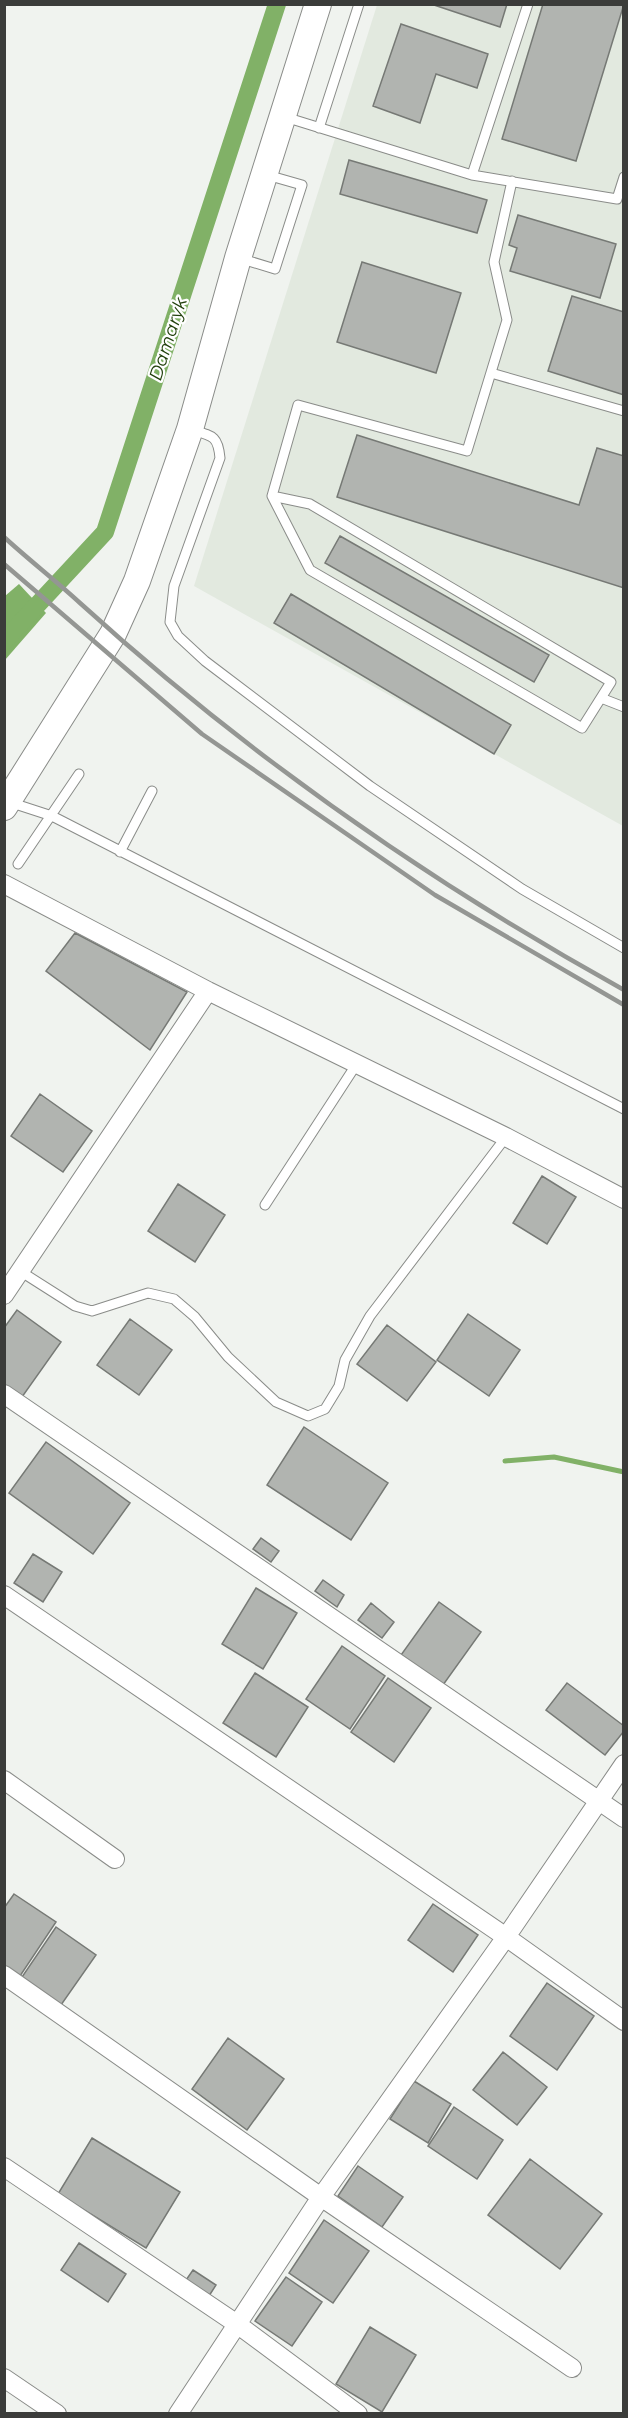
<svg xmlns="http://www.w3.org/2000/svg" width="628" height="2418" viewBox="0 0 628 2418" font-family="Montserrat,sans-serif">
<style>
.built{fill:#e2e9df}
.water{fill:#81b167}
.lines{fill:none;stroke-linecap:round;stroke-linejoin:round}
.stream{stroke:#81b167;stroke-width:5}
.canal{stroke:#81b167;stroke-width:18}
.building{fill:#b1b4b0;stroke:#767975;stroke-width:1.5}
.service-casing{stroke:#8a8c89;stroke-width:11}
.minor-casing{stroke:#8a8c89;stroke-width:20}
.secondary-casing{stroke:#8a8c89;stroke-width:28}
.service{stroke:#fff;stroke-width:9}
.minor{stroke:#fff;stroke-width:18}
.secondary{stroke:#fff;stroke-width:26}
.rail{stroke:#949693;stroke-width:4.5}
.labels{text-anchor:middle;dominant-baseline:central;stroke-width:4.5;stroke-linejoin:round;paint-order:stroke}
.water-label{font-size:18px;font-style:italic;fill:#22410d;stroke:#fff}
</style>
<rect width="100%" height="100%" fill="#f0f3ef"/>
<path class="built" d="M377,5H623V826L194,586Z"/>
<path class="water" d="M19,584L46,613L5,660V596Z"/>
<g class="lines">
<path class="stream" d="M505,1461L554,1457L624,1472"/>
<path class="canal" d="M4,641L105,532L277,4"/>
</g>
<path class="building" d="M431,4H507L500,27Z
M543,4H624L576,161L502,139Z
M401,24L488,54L477,88L436,74L420,123L373,106Z
M349,160L487,200L477,233L340,194Z
M518,215L616,244L600,298L510,271L517,248L509,245Z
M362,262L461,293L436,373L337,342Z
M572,296L624,312V395L548,371Z
M357,435L579,505L597,448L624,456V588L337,497Z
M340,536L549,655L534,682L325,563Z
M291,594L511,725L494,754L274,623Z
M75,933L187,992L150,1050L46,971Z
M40,1094L92,1131L63,1172L11,1136Z
M542,1176L576,1197L547,1244L513,1223Z
M178,1184L225,1215L195,1262L148,1231Z
M17,1310L61,1342L22,1397L4,1384V1328Z
M468,1314L520,1350L489,1396L437,1360Z
M130,1319L172,1350L139,1395L97,1365Z
M387,1325L436,1362L407,1401L357,1364Z
M304,1427L388,1483L351,1540L267,1485Z
M46,1442L130,1503L93,1554L9,1493Z
M261,1538L279,1551L271,1562L253,1549Z
M33,1554L62,1572L43,1602L14,1583Z
M323,1580L344,1595L337,1607L315,1591Z
M256,1588L297,1613L263,1669L222,1644Z
M439,1602L481,1632L443,1685L401,1655Z
M371,1603L394,1622L382,1638L358,1620Z
M342,1646L385,1676L350,1729L306,1699Z
M255,1673L308,1707L276,1757L223,1723Z
M388,1678L431,1708L394,1762L351,1732Z
M567,1683L624,1726V1731L605,1755L546,1710Z
M14,1894L56,1922L20,1976L4,1966V1908Z
M433,1904L478,1935L453,1972L408,1940Z
M56,1927L96,1955L61,2005L22,1977Z
M547,1983L594,2016L557,2070L510,2036Z
M228,2038L284,2079L247,2130L192,2089Z
M503,2052L547,2087L517,2125L473,2090Z
M414,2081L451,2104L428,2143L390,2119Z
M454,2107L503,2140L477,2179L428,2146Z
M92,2138L180,2192L146,2248L58,2194Z
M530,2159L602,2214L560,2269L488,2215Z
M358,2166L403,2197L382,2227L338,2196Z
M324,2220L369,2251L333,2303L289,2273Z
M79,2243L126,2274L108,2302L61,2270Z
M193,2270L216,2285L209,2296L186,2280Z
M286,2277L322,2302L292,2346L255,2321Z
M370,2327L416,2355L382,2412L336,2384Z"/>
<g class="lines">
<g class="service-casing">
<path id="service" d="M285,117L472,175L617,199L624,177
M319,128L359,4
M472,175L528,4
M239,258L275,269L302,185L267,175
M491,373L624,411
M192,430C213,436 218,436 220,458L174,586L170,622L178,636L205,661L370,786L522,889L624,948
M272,496L310,504L611,682L582,728L310,570L272,496L298,405L467,451L507,320L494,262L512,181
M601,698L624,707
M9,802L52,816L624,1109
M120,852L152,791
M18,864L79,774
M265,1205L356,1065
M20,1271L75,1306L92,1311L148,1293L174,1299L195,1317L228,1357L276,1402L308,1416L325,1409L339,1386L345,1360L370,1316L506,1137"/>
</g>
<g class="minor-casing">
<path id="minor" d="M4,884L208,991L506,1137L624,1199
M4,1295L208,991
M4,1394L624,1818
M4,1595L506,1937L624,2021
M4,1780L115,1859
M4,1975L321,2197L572,2368
M4,2167L237,2324L358,2414
M4,2378L57,2414
M178,2414L321,2197L506,1937L624,1764"/>
</g>
<g class="secondary-casing">
<path id="secondary" d="M4,807L113,634L137,581L190,429L238,258L318,4"/>
</g>
<use href="#service" class="service"/>
<use href="#minor" class="minor"/>
<use href="#secondary" class="secondary"/>
<path class="rail" d="M4,537C29,560 55,580 80,603C244,752 429,882 624,990
M4,564L202,734L435,895L624,1005"/>
</g>
<g class="labels">
<g class="water-label">
<text transform="translate(168 339) rotate(-72)">Damaryk</text>
</g>
</g>
<rect width="628" height="2418" fill="none" stroke="#3b3c3a" stroke-width="12"/>
</svg>
